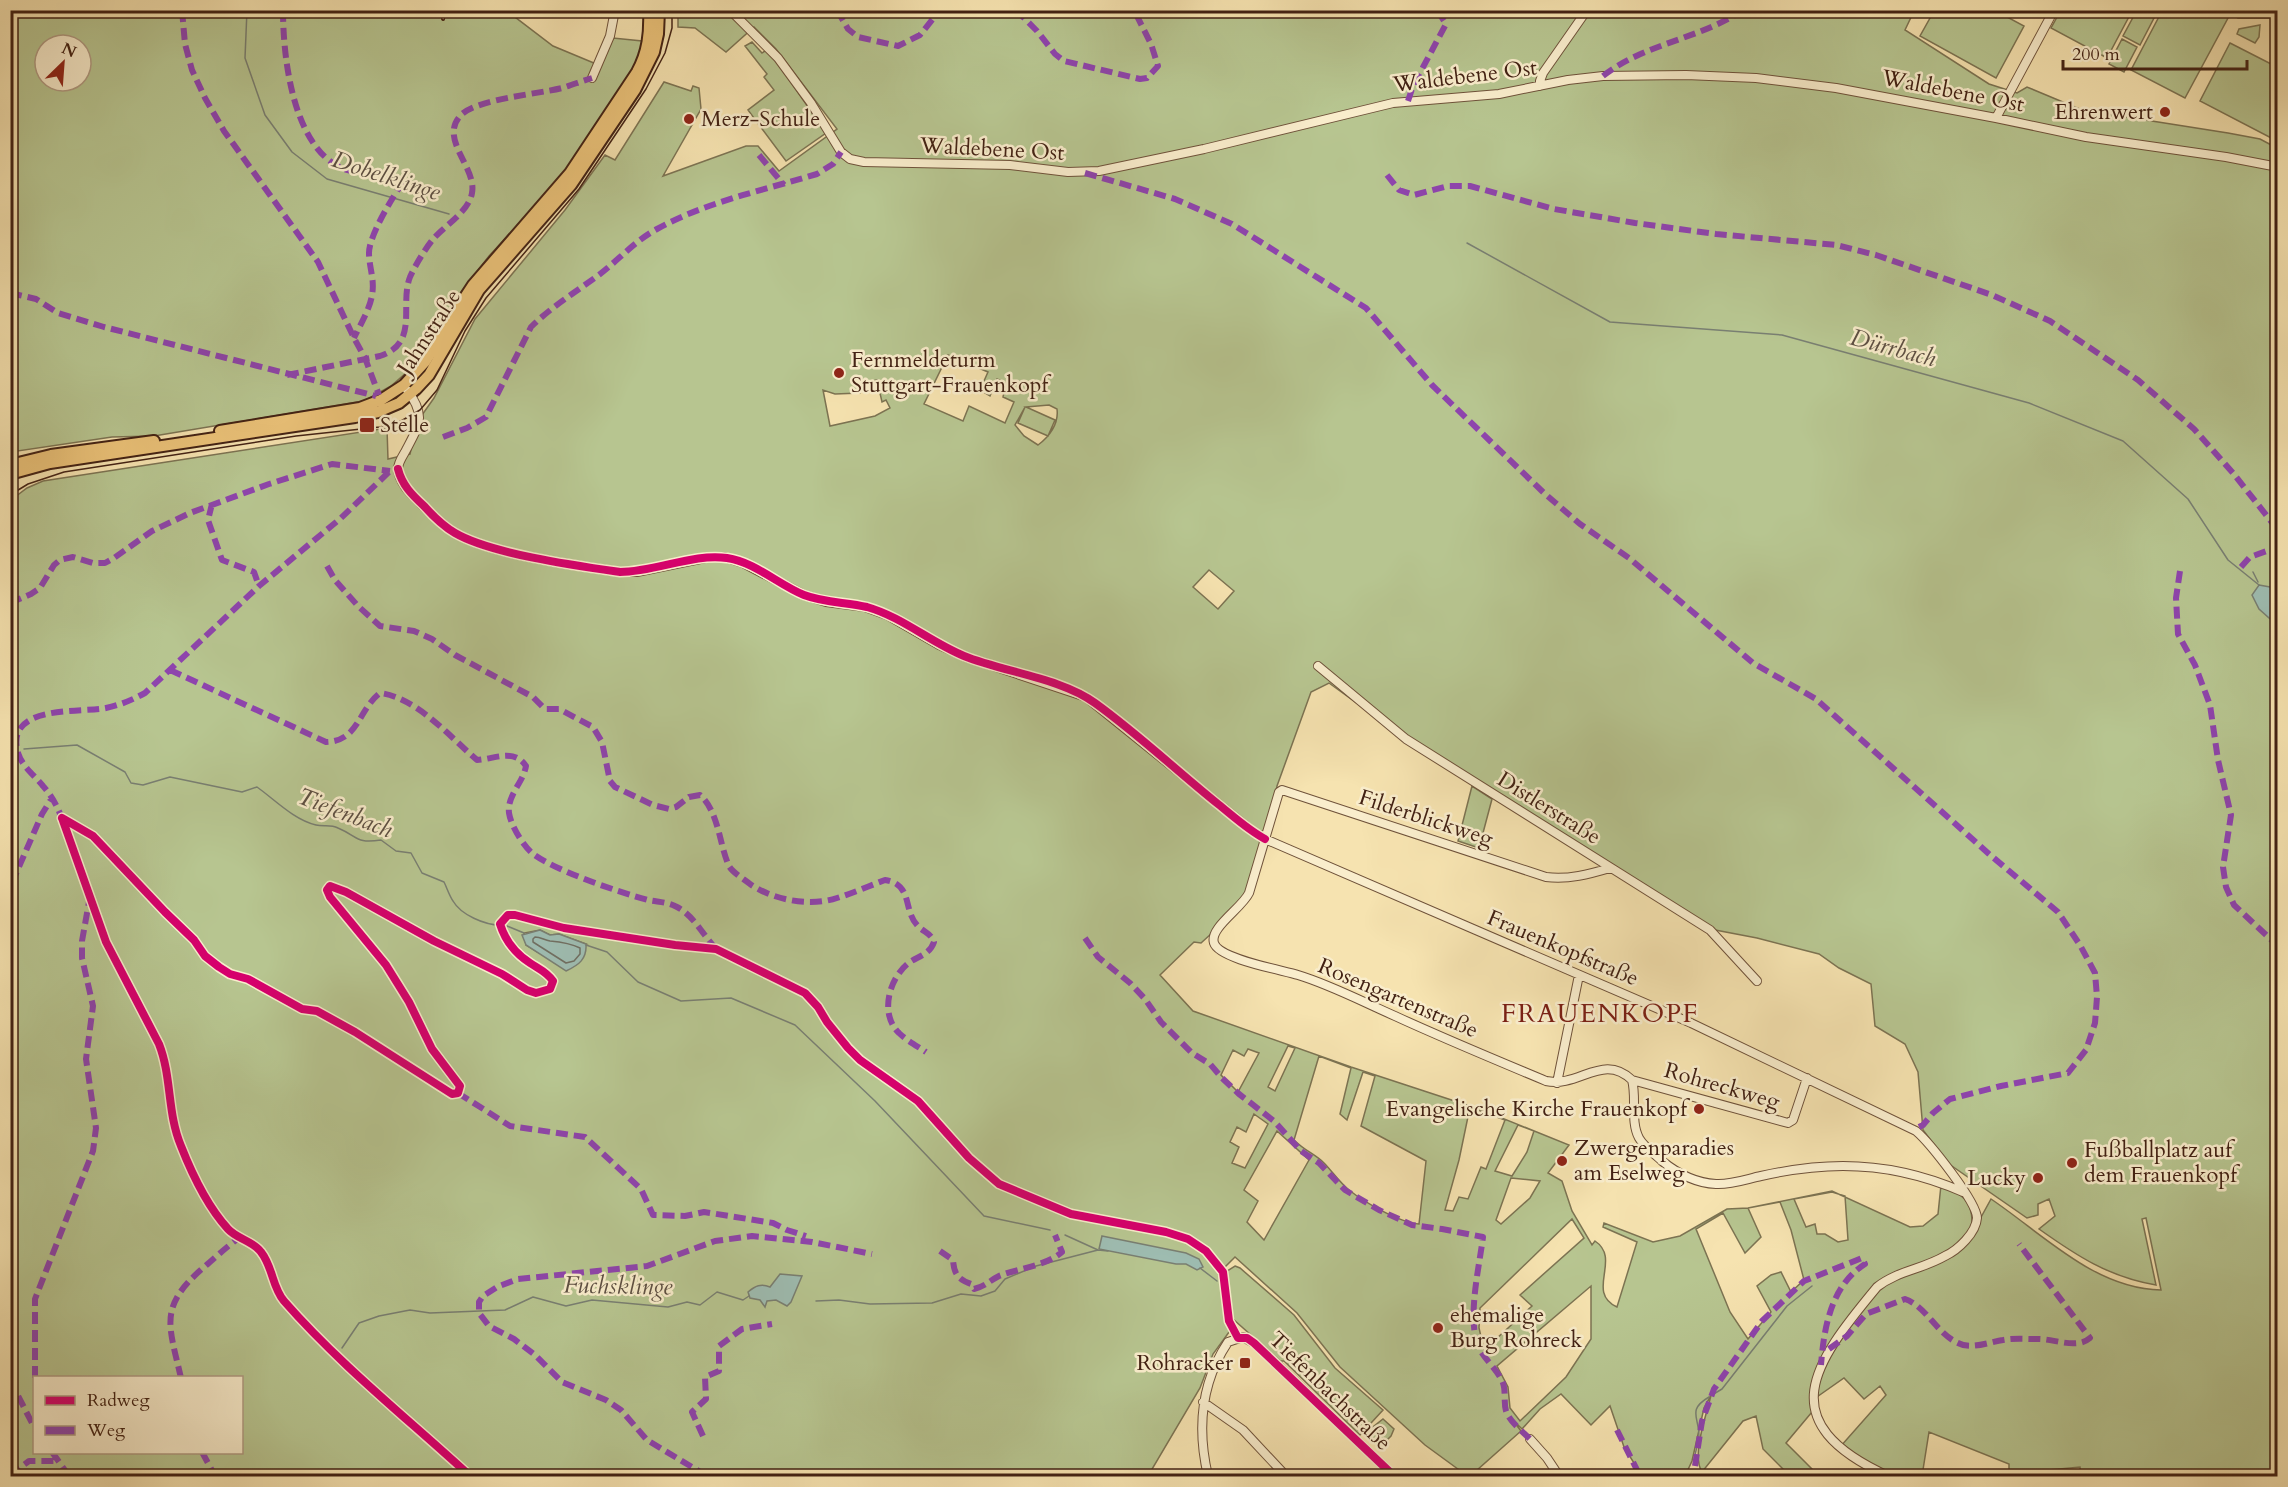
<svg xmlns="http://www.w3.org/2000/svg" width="2288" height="1487" viewBox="0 0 2288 1487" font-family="Cardo,serif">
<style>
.green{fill:#b7c590;stroke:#7c7352;stroke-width:1.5;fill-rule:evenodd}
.water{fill:#9ebdb2;stroke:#797f72;stroke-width:1.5}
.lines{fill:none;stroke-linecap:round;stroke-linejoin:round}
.shore{stroke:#706f62;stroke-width:1.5}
.stream{stroke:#797f72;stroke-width:1.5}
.minor-casing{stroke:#6f523a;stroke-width:10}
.major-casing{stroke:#422113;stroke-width:14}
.minor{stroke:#f9edcc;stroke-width:8}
.major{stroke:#ebc278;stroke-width:10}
.tram{stroke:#422113;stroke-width:1.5}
.rail-casing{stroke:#422113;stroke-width:4}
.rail{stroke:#f9edcc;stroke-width:1.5;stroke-dasharray:4.5;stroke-linecap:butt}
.quiet{stroke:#8e44ad;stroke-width:6;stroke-dasharray:12 6;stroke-linecap:butt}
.cycleway-casing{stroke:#f9edcc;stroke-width:11}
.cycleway{stroke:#d6006c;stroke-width:8}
.poi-dot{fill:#8f2418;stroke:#f9edcc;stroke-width:2}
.labels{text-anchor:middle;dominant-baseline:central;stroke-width:5;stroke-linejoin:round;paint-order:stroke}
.street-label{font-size:22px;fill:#422113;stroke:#f9edcc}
.poi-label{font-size:22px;fill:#422113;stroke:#f9edcc;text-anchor:start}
.water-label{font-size:24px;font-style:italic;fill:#5e5043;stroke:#f9edcc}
.quarter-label{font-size:26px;letter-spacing:1.5px;fill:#7a1f14;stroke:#f9edcc}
</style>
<rect width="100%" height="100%" fill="#f6e3b0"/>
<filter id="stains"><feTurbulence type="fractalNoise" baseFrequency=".00333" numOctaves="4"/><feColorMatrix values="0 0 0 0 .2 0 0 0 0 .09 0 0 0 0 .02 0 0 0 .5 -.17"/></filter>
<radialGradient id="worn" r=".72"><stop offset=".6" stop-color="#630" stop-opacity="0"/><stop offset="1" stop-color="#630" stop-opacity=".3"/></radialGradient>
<path class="green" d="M2061,10H2132V11L2107,58L2051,28Z
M2137,10L2154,18L2140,45L2123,36Z
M11,11H507L553,46L601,66L613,38L642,41L640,57L565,174L489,256L455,300L415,365L391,386L364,401L154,436L112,437L11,452ZM45,45H81V81H45Z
M678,11H1914L1905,30L1989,84L2017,93L2027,87L2082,110L2228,133L2260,139L2277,148V1476H2081L2080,1467L2039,1471V1476H2009V1464L1929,1432L1922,1476H1890L1840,1447L1886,1395L1880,1386L1864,1399L1844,1378L1814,1399L1819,1364L1811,1392L1812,1412L1786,1443L1814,1471L1811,1474L1805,1472L1802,1476H1790L1763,1449L1756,1416L1743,1421L1702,1472C1691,1455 1707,1414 1711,1395L1704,1408L1692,1461L1685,1476H1642L1624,1447L1610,1406L1591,1425L1561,1394L1540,1409L1522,1429L1511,1418L1521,1431L1477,1470L1462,1472L1425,1445L1340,1367L1297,1313L1235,1257L1224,1268L1211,1255L1188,1240L1168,1233L1061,1209L1038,1201L1003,1185L964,1151L999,1188L1070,1215L1116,1223L1171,1237L1190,1243L1210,1258L1222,1274L1226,1321L1232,1328L1213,1354L1200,1388L1148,1476H11V500L27,488L43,481L387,428L388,459L410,454L417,422L434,398L475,319L565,210L605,155L615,160L664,82L691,91L693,86L699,88L701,109L663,176L746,146H758L779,171L837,129L776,49L754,27L726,52L695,28L678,27ZM948,355L988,372L980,390L990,396L997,379L1006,383L1003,397L1014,402L1005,423L969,406L963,421L924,404ZM877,380L882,402L886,400L890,408L875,416L830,426L823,390L835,394L860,393V384ZM1049,405L1057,409C1059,424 1049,437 1038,445L1024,436L1015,425L1025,407L1018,423L1048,436L1055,420L1026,407ZM1209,570L1234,591L1218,609L1193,587ZM1329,683L1406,739L1710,929L1757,938L1819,954L1839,968L1871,984L1875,1026L1905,1044L1918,1072L1923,1130L1949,1164L2027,1218L2038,1215V1204L2049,1199L2055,1216L2039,1229C2077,1256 2109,1277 2156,1285L2142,1219L2146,1218L2161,1290C2095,1289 2043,1234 1991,1199L1980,1219L1972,1225C1973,1200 1962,1194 1941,1185L1938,1214L1923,1226L1910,1227L1832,1191L1748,1208L1727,1209L1680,1236L1653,1242L1604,1223L1603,1227L1637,1242L1617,1307C1585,1292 1622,1259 1595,1241L1592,1245L1572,1211L1562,1181L1548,1173L1569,1145L1482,1110L1351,1067L1193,1011L1160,975L1194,942L1201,943L1233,914L1249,893L1263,846L1258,840L1261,831H1269L1277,786L1311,692ZM540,930L550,935L559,934L586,944L539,953L526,945L524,933ZM1288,1046L1295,1048L1275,1091L1268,1087ZM1248,1049L1259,1053L1238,1092L1221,1075L1233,1050L1244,1056ZM1319,1056L1351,1068L1340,1114L1347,1120L1363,1072L1375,1076L1361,1126L1426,1161L1419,1224C1400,1223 1364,1202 1349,1190C1339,1182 1332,1171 1324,1163C1315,1154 1305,1151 1294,1140ZM1470,1107L1505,1120L1486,1169L1481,1167L1468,1199L1459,1197L1453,1211L1445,1210L1459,1160ZM1254,1114L1268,1124L1245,1168L1232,1163L1239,1147L1230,1142L1237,1127L1246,1132ZM1518,1125L1534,1131L1527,1152L1512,1176L1495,1171ZM1277,1131L1309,1160L1264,1240L1247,1222L1258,1201L1244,1190ZM1511,1178L1540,1181L1530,1198L1501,1224L1496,1220ZM1832,1192L1845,1196L1848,1240L1838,1242L1825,1234H1817L1815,1224L1806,1227L1794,1199ZM1780,1202L1791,1230L1804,1280L1791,1292L1781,1272L1771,1275L1757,1286L1771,1312L1748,1339L1730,1312L1696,1229L1723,1213L1745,1253L1761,1237L1748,1208ZM1572,1219L1584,1238L1520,1295L1532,1306L1484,1350L1479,1328L1480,1308ZM1591,1286V1339L1566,1377L1520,1421L1510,1408L1508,1387L1497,1366ZM34,1378H242V1452H34Z
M1934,11H1996L2024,26L1996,78L1920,36Z
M2162,11H2214L2228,18L2185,98L2131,70Z
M2227,11H2277V18H2238Z
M2260,25L2259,37L2255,43L2237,34L2239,29Z
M2122,39L2137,47L2124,72L2109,64Z
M752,42L762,53L768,49L826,133L786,161L748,110L774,90L764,77L767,74L745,46Z
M2230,43L2277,67V141L2200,101Z
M1472,786L1492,799L1479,848L1458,841Z
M1235,1266L1240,1268L1294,1315L1335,1368L1383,1410L1360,1435L1284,1361H1280L1233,1319L1230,1314L1224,1273Z
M1383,1419L1394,1429L1391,1436L1381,1446L1366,1435L1369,1430Z"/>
<path class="water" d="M2259,585L2270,587L2277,593V625L2259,609L2252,595Z
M540,930L550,935L559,934L586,944C587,959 579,965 566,971L526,945L522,935Z
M1102,1236L1186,1253L1199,1259L1203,1267L1197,1270L1186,1264H1176L1099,1249Z
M780,1274L802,1276L791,1302L787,1306L776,1300L767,1301L765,1307L760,1300L750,1298L748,1292C755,1286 761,1283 770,1287Z"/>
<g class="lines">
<path class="shore" d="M535,937C541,937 544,940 550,941C561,942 570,943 580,948V954L574,961L566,963L533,942V939Z"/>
<path class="stream" d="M247,10L245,58L265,115L292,152L327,179L449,214
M1467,243L1610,322L1782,335L2029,403L2123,441L2188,499L2228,560L2259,585
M2253,572L2258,582
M24,749L77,745L125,772L131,783L143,785L170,777L242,792L257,787C274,799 294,820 316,825C324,827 330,824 338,828C359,837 356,844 381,840L396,851L411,853L422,873L444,882C447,888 449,895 453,901C461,915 485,925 500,925
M10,756L12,755
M507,926L524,933
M586,945L607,952L638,982L681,1001L731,998L795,1025L875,1101L984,1216L1050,1230
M1065,1235L1098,1250L1108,1251
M1200,1268L1217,1281
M816,1301L839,1300L870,1304L932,1303L961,1294L981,1296L995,1291L1005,1279L1036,1266L1098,1250
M342,1348L359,1323L379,1316L410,1310L430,1313L505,1310L533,1297L566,1306L592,1300L668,1307L687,1302L700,1305L717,1292L743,1300L749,1296
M1712,1395L1722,1389L1787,1306L1812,1286
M1694,1461C1695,1453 1698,1444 1699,1436C1699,1417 1687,1410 1709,1397"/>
<g class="minor-casing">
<path id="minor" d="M730,10L778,58L811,103L841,152L850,159L864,162L1010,165L1068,172L1099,171L1204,149L1393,103L1499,94L1568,80L1603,76L1686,75L1756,78L1836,88L1996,118L2086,137L2226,157L2278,167
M592,78L610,36L615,10
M1540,86V81L1543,73L1587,10
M1996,118L2054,10
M407,390C427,416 419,425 405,452C402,457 398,463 398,469C399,483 411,494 420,503C431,513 442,525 455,533C490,554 578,566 620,572H637L710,557H724L743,563L804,595L826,602L865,607L887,615L939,645L966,657L1086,697L1252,831L1265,839L1691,1023L1916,1131C1929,1142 1977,1202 1977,1218C1976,1233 1958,1250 1945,1256C1923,1269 1897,1271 1877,1287C1813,1364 1770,1422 1888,1476
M1318,666L1406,739L1710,930L1757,981
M1610,868C1590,874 1568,880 1546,877L1282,790L1279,792L1249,893C1242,908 1209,928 1214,943C1219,959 1282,970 1298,975C1331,985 1363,1002 1395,1016C1445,1039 1496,1060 1546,1081C1579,1088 1603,1052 1632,1080C1637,1098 1630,1121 1639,1138C1644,1147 1655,1154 1662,1161C1678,1174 1695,1183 1716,1184C1730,1185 1747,1179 1761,1176C1788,1170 1815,1166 1843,1166C1885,1166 1924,1175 1963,1192
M1632,1080L1788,1123L1793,1120L1807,1078
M1557,1083L1579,975
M1203,1402L1243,1430L1286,1476
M1530,1439L1547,1458L1559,1476
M1208,1476C1197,1429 1200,1384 1228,1342L1243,1337L1254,1343L1278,1365L1394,1476"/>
</g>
<g class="major-casing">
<path id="major" d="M220,431L360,408L381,400L404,385L425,362L452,317L473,285L570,173L637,72C648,52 650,33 649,10
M10,465L51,455L154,441
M10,474L50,463L355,417L378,412L399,403L416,389L429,375L479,290L571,185L635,90L654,52L658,34L659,10"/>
</g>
<use href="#minor" class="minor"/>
<use href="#major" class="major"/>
<path class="tram" d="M10,495L28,484L64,472L296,436L380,427L401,421L420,410L437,390L465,331L486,298L579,189L646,89L665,53L672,28V10"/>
<g class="rail-casing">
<path id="rail" d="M443,19L445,10"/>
</g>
<use href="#rail" class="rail"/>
<path class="quiet" d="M182,10L185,44L192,70L205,98L224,131L318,262L354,338L365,358L379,395
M283,10C283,58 293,149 344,169C364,176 383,171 401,185C391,200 369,236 369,253C369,267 375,280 372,295C370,309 360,325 354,338
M837,10L848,29L858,37L898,46L920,35L940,10
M1016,10L1037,31L1055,54L1064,61L1140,79L1147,78L1158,66L1151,44L1134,10
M1603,76C1643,44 1700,39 1743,10
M1408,101L1413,86L1446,24L1437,10
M759,155L784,185
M1085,173L1175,199L1232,224L1366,308L1432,385L1544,493L1580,524L1629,558L1753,663L1816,699L1989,854L2058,912L2080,945L2095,973L2097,997L2095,1023L2086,1050L2068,1073L2001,1086L1950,1099L1933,1113L1923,1125L1919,1127
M1387,175L1399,190L1414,195L1448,186H1470L1554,209L1635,223L1716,234L1836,245L1876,255L1992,295L2050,321L2138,380L2194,429L2233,473L2278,530
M10,293L36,299L58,313L104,327L376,396
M287,375L380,356C420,343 399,305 410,277C416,264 425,249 434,238C446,225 469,211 472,193C477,167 438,139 461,115C477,99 538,94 562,88C572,85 582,81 592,78
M443,437L467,428L486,417L531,327C550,308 574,293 596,277C617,262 633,242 657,229C706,202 764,190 817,174L833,164L841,152
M212,504L208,520L222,560L254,572L259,586
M327,566L335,580L358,606L380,626L414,631L432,639L455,655L533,697L545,709H559L593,727L602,742L610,781L615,787L653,805L669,809L676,807L689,797L700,795C719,812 719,844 729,866C733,873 744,879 750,884C773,900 810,907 837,898C853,893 869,886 885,880C913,884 903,910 917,925C923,932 931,933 934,942C930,954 919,956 910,962C889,977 879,1014 899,1033C906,1040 917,1046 926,1052
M2241,567L2250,557L2278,547
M2180,571L2176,598L2178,634L2195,665L2210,705L2218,760L2231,815L2223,867L2226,887L2234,905L2278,946
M10,603L31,594L40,588L54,565L60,560L73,557L93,563H105L114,558L152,531L190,513L269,484L332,464L390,471
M170,670L326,742C359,741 358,710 380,693C417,698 449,736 477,760C495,759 514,748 526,766C523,783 507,795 509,813C511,826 523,845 532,853C555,871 619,892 648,900C657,902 667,902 675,906C693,914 703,935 716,949
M63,822C59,809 52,796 43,786C34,775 22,766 18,753C4,704 80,713 106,708C120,705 132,700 145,693L259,586L341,518L390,471L398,469
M10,882L15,876L42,814L52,798
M1085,938L1098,957L1130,983L1145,999L1161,1022L1192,1053L1210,1064L1222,1078L1239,1094L1274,1121L1301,1151L1319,1163L1345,1190L1379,1210L1412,1225L1442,1229L1483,1237C1479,1268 1469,1309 1476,1340C1480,1356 1494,1365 1501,1379C1507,1388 1503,1400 1506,1411C1510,1422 1522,1431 1530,1439
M458,1093L510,1126L585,1137L641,1189L653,1215L685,1216L704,1212L773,1223L787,1230L806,1236
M940,1251L953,1260C954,1274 958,1279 971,1284L974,1289C986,1286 989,1281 999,1276C1019,1268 1046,1266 1062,1252L1055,1235
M1829,1349L1847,1336L1866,1314L1905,1299C1927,1307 1936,1333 1958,1343C1971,1350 1989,1342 2003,1340C2014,1338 2025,1339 2036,1339C2053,1338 2076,1350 2090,1338L2019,1244
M35,1378V1299L93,1151L96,1128L86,1059L93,1006L82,958V941L89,902
M181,1378C169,1325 158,1307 203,1268C215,1258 226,1247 239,1238
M10,1380L34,1427
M1617,1430L1640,1476
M703,1436L692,1412L706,1399L705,1377L719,1371V1346L742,1329L772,1324
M52,1452L69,1476
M202,1452L215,1476
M1695,1466L1702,1421L1714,1389L1762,1321L1804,1281L1862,1258L1865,1264C1831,1286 1824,1327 1821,1365
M10,1475L29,1461H58
M707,1476L647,1440L621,1410L606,1400L562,1382L535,1355L514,1339L489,1326L479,1313V1302L483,1296L497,1287L518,1279L647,1266L715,1241L752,1236L812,1242L872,1254"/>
<g class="cycleway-casing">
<path id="cycleway" d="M398,469C402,485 412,495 424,506C433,516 443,526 455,533C491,554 578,566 620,572C656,572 693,553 727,558C755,562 779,585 804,595C825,603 846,602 867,607C902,617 930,642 964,656C1003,672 1061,678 1095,703C1138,734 1177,771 1218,804C1233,816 1248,830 1265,839
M62,818L93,836L165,912L194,940L205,956L219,967L230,974L248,979L302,1009L317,1011L355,1032L452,1094L458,1093L460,1086L432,1049L409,1002L386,965L330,897L327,890L330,886L346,892L434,941L502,974L527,990L536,993L550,989L553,981C547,972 539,969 530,963C516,954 505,940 500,924L508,915H515L564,928L675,945L716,949L805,993L818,1007L827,1022L848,1048L860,1060L918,1101L969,1158L999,1184L1071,1214L1166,1232L1188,1239L1206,1251L1223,1272L1229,1321L1238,1338H1247L1254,1343L1394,1476
M62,818L106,942L159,1044C172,1077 167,1113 181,1146C192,1174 207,1206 228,1229C237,1239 253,1241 261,1252C273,1267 272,1287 284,1301C340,1365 408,1419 470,1476"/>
</g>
<use href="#cycleway" class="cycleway"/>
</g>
<g class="poi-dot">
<circle cx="2165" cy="112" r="6"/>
<circle cx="689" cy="119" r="6"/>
<circle cx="839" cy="373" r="6"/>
<rect x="359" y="417" width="16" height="16" rx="3"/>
<circle cx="1699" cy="1109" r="6"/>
<circle cx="1562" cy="1161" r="6"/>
<circle cx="2072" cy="1163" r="6"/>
<circle cx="2038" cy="1178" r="6"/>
<circle cx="1438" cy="1328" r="6"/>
<rect x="1239" y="1357" width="12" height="12" rx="3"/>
</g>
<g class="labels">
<g class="street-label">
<text transform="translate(1465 76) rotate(-7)">Waldebene Ost</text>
<text transform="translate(1953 91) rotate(11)">Waldebene Ost</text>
<text transform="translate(992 149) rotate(3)">Waldebene Ost</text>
<text transform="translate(429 332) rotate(-57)">Jahnstraße</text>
<text transform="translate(1549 808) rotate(32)">Distlerstraße</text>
<text transform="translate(1426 818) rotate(18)">Filderblickweg</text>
<text transform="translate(1563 948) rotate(23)">Frauenkopfstraße</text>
<text transform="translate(1398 998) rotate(23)">Rosengartenstraße</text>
<text transform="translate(1722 1086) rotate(16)">Rohreckweg</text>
<text transform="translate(1330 1391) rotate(44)">Tiefenbachstraße</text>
</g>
<g class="poi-label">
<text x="2153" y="112" text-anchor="end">Ehrenwert</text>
<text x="701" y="119">Merz-Schule</text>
<text x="851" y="360">Fernmeldeturm<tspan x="851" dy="25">Stuttgart-Frauenkopf</tspan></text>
<text x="380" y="425">Stelle</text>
<text x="1687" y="1109" text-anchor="end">Evangelische Kirche Frauenkopf</text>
<text x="1574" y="1148">Zwergenparadies<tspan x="1574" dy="25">am Eselweg</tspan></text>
<text x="2084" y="1150">Fußballplatz auf<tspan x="2084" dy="25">dem Frauenkopf</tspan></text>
<text x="2026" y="1178" text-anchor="end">Lucky</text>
<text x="1450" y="1315">ehemalige<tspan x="1450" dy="25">Burg Rohreck</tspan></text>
<text x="1233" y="1363" text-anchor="end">Rohracker</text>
</g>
<g class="water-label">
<text transform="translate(386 176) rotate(18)">Dobelklinge</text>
<text transform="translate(1893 348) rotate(15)">Dürrbach</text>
<text transform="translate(345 813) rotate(21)">Tiefenbach</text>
<text transform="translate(618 1286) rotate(1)">Fuchsklinge</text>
</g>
<g class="quarter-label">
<text x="1600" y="1013">FRAUENKOPF</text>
</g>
</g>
<rect width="2288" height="1487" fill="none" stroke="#f6e3b0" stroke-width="36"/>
<rect x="12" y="12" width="2264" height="1463" fill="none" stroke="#422113" stroke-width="3"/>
<rect x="18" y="18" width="2252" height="1451" fill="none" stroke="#422113" stroke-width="1.5"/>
<rect x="33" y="1376" width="210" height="78" fill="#f9edcc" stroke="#b09b82" stroke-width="1.5"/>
<rect x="45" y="1396" width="30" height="9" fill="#d6006c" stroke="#b09b82" stroke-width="1.5"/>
<text x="87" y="1406" font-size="18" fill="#422113">Radweg</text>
<rect x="45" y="1426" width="30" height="9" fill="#8e44ad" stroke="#b09b82" stroke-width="1.5"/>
<text x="87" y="1436" font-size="18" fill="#422113">Weg</text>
<g transform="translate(63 63) rotate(25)"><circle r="28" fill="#f9edcc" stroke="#b09b82" stroke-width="1.5"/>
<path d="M0-4.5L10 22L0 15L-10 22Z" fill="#8f2418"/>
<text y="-9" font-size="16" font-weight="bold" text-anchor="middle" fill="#422113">N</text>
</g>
<path d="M2063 60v9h184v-9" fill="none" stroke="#422113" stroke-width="3"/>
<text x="2072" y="60" font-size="18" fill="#422113" stroke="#f9edcc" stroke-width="4.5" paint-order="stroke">200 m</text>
<rect width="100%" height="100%" filter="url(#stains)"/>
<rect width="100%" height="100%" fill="url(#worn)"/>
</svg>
